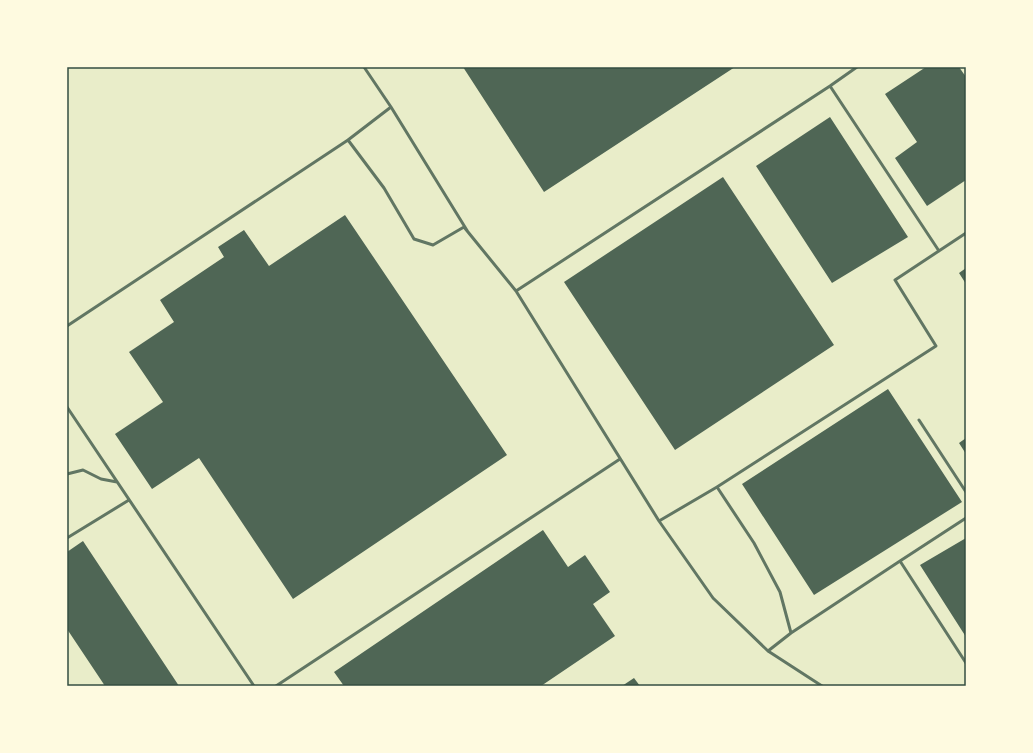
<svg xmlns="http://www.w3.org/2000/svg" width="1033" height="753" viewBox="0 0 1033 753" font-family="Merriweather,serif">
<style>
.building{fill:#4f6655}
.lines{fill:none;stroke-linecap:round;stroke-linejoin:round}
.service{stroke:#617663;stroke-width:3}
.neatline{fill:none;stroke:#344e41;stroke-width:1.5}
</style>
<rect width="100%" height="100%" fill="#e9edc9"/>
<path class="building" d="M463,67H735L544,192Z
M926,67H959L966,77V180L927,206L895,158L917,142L885,94Z
M830,117L908,237L832,283L756,166Z
M723,177L834,345L675,450L564,282Z
M345,215L507,455L293,599L199,458L152,489L115,434L163,402L129,352L174,322L160,300L224,257L218,247L244,230L269,266Z
M966,268V284L959,273Z
M888,389L962,502L814,595L742,484Z
M966,438V454L959,443Z
M543,530L568,567L585,555L610,592L593,604L615,636L541,686H344L334,672Z
M966,538V637L920,565Z
M83,541L179,686H105L67,629V552Z
M634,678L640,686H622Z"/>
<g class="lines">
<path class="service" d="M364,67L391,107
M830,86L939,251
M468,232L391,107L348,140L384,188L414,239L433,245L464,227L468,232L516,291
M67,326L348,140
M67,407L254,686
M919,420L966,492
M67,474L83,470L101,479L117,482
M966,518L900,561L966,663
M659,521L717,487
M67,538L129,500
M791,633L780,592L754,543L717,487L936,346L895,280L966,233
M768,651L791,633L900,561
M276,686L620,459
M822,686L768,651L713,598L659,521L516,291L830,86L857,67"/>
</g>
<rect width="1033" height="753" fill="none" stroke="#fefae0" stroke-width="136"/>
<rect x="68" y="68" width="897" height="617" class="neatline"/>
</svg>
